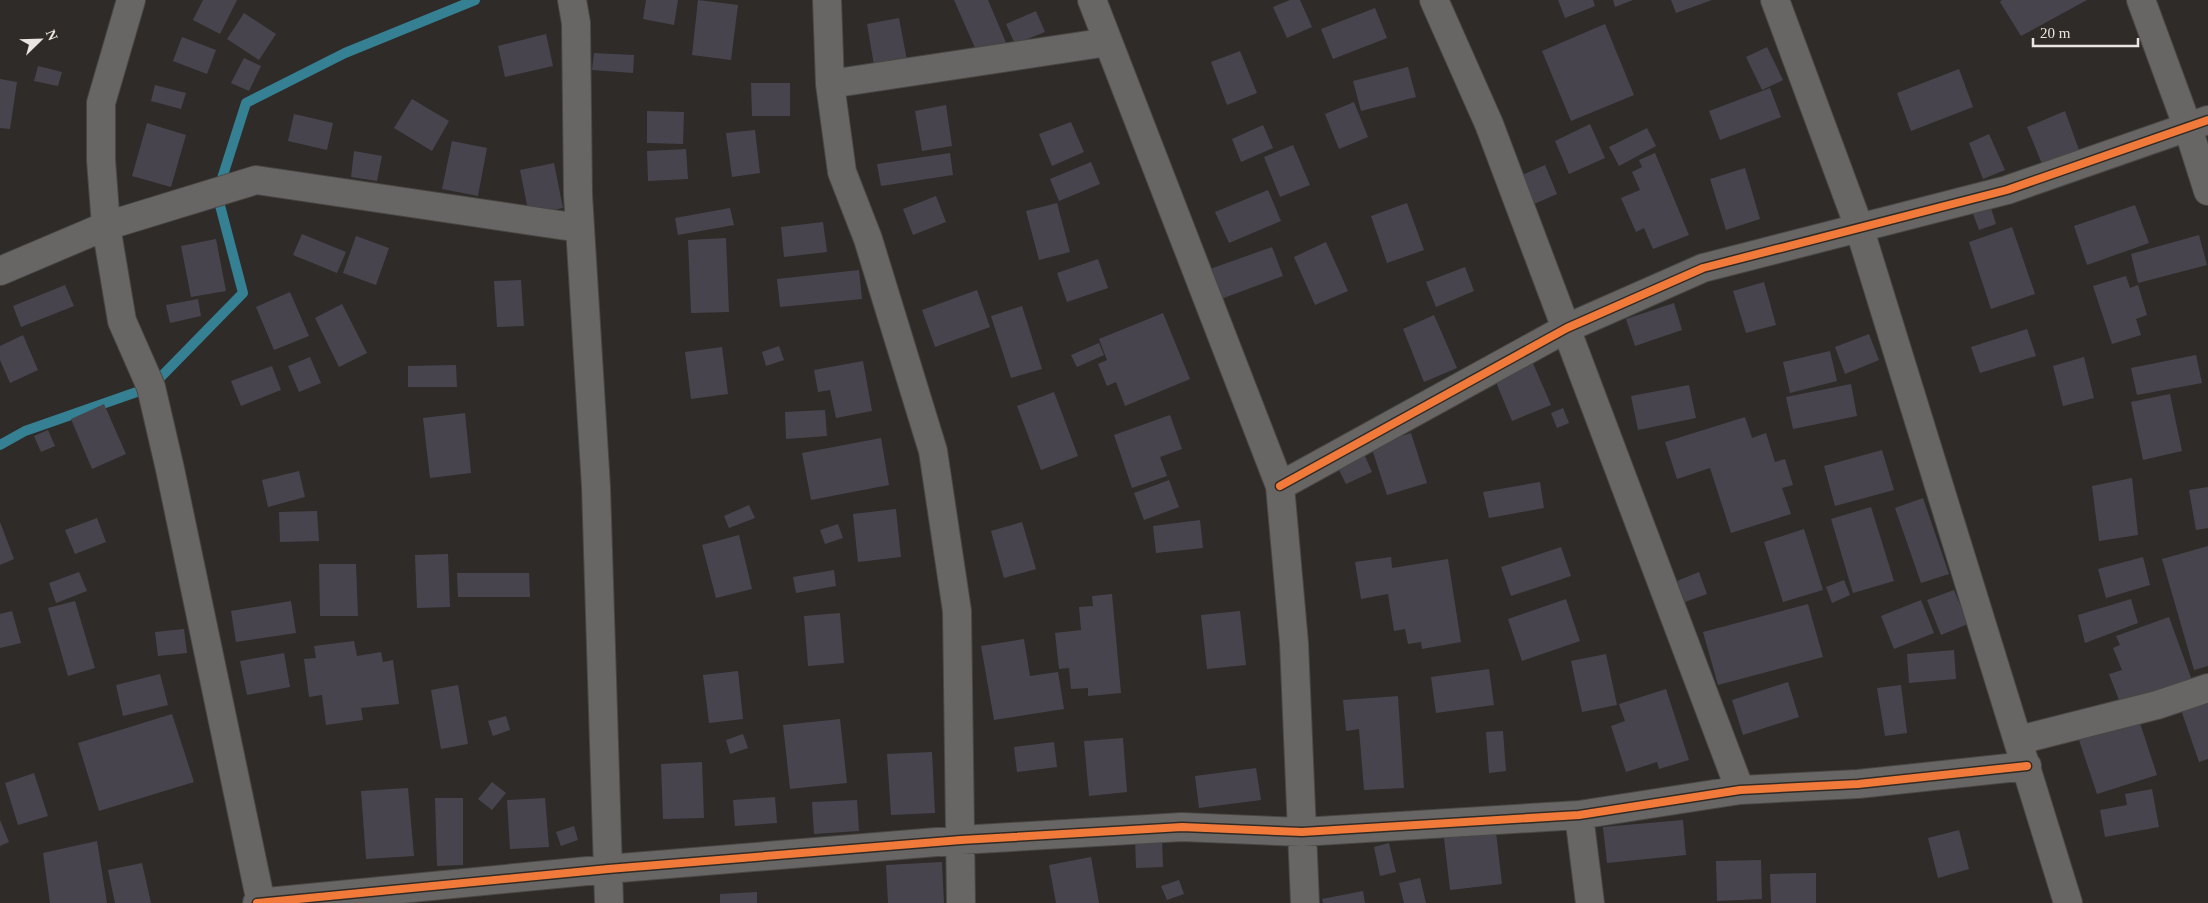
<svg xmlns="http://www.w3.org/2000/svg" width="2208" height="903" viewBox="0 0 2208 903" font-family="Georgia,serif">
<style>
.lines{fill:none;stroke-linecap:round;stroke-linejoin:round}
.stream{stroke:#358193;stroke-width:10}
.building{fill:#48444e}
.minor-casing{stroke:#494644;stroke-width:30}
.minor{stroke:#686664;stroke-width:28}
.cycleway-casing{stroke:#312b26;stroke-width:11}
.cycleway{stroke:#f17a3a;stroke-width:8}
</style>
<rect width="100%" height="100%" fill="#2e2b29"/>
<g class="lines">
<path class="stream" d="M0,445L25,431L151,387L243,293L217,194L246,103L345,53L475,0"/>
</g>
<path class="building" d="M203,0H237L220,34L193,20Z
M646,0H678L674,25L643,19Z
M698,0L738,5L731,60L692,55Z
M954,0H988L1007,45L979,57Z
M1290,0H1300L1312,27L1287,38L1273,7Z
M1558,0H1593L1595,6L1565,18Z
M1613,0H1633L1615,7Z
M1671,0H1712L1676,13Z
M2002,0H2087L2021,36L2000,2Z
M1375,8L1387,38L1333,59L1321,29Z
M1036,11L1045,32L1015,44L1006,24Z
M244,13L276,34L259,60L227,39Z
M899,18L909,71L876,77L867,24Z
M1605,24L1634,95L1571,121L1542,51Z
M546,34L553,66L505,77L498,46Z
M182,37L216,50L207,74L173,61Z
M1767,47L1783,80L1762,90L1746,57Z
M1240,51L1257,93L1227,105L1211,62Z
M594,53L634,55L633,73L592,70Z
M244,58L261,66L249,91L231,83Z
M38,66L62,72L58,86L34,81Z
M1408,67L1416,97L1361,111L1353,81Z
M1959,69L1973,107L1911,131L1897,93Z
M0,79L17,82L10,129L0,128Z
M751,83H790V116H752Z
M155,85L186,93L181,109L151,101Z
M1770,88L1781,117L1720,140L1709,111Z
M412,99L449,121L432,151L394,128Z
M1354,102L1368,137L1339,149L1325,114Z
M946,105L952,146L922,151L915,111Z
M647,111L684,112L683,144L647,143Z
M2065,111L2083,161L2046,174L2027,127Z
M294,114L333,123L327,150L288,141Z
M1071,122L1084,152L1052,166L1039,134Z
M147,123L186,135L171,187L132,176Z
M1590,124L1605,158L1569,174L1555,141Z
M1263,125L1273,148L1241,162L1232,139Z
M1647,128L1656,146L1619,166L1609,147Z
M755,130L760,173L732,177L726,133Z
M1989,134L2005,170L1983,179L1969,143Z
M452,141L487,148L478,196L442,189Z
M1293,145L1310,185L1280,197L1264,157Z
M686,149L688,179L648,181L647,151Z
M354,151L382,156L377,181L351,177Z
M950,153L953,175L881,186L877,164Z
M1655,153L1689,235L1653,249L1644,228L1636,232L1621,198L1640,190L1632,172L1642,167L1639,160Z
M1091,162L1100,184L1059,201L1050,179Z
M554,163L563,208L529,215L520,170Z
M1545,165L1557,194L1534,204L1522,175Z
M1745,168L1760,219L1726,230L1710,179Z
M1268,190L1281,221L1229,243L1215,212Z
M936,196L946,222L913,235L903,209Z
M1057,203L1070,252L1039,260L1026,211Z
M1407,203L1424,250L1387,263L1371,216Z
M1990,205L1996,224L1979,230L1972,211Z
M2135,205L2149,243L2087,265L2074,226Z
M730,208L734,225L678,235L675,218Z
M823,222L827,252L784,257L781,227Z
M2012,227L2035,294L1991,309L1969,242Z
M302,234L346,252L337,273L293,255Z
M2199,235L2207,265L2138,283L2131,254Z
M356,236L389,248L376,285L343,273Z
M726,238L729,312L691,313L688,240Z
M216,239L226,291L191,297L181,246Z
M1326,242L1348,291L1315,305L1294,257Z
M1272,247L1283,276L1221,299L1210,269Z
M1098,259L1108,288L1067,302L1057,273Z
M1465,267L1474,291L1436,307L1426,282Z
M859,270L862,299L780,307L777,279Z
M2126,276L2130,288L2138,285L2147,315L2136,319L2141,335L2112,344L2093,286Z
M521,280L524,326L497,327L494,281Z
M1764,282L1776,325L1746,333L1733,291Z
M65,285L74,306L21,327L13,306Z
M977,290L990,327L935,347L922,310Z
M290,292L309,336L274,350L256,307Z
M198,299L201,316L170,323L166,305Z
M1674,303L1682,330L1635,346L1626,319Z
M342,304L367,353L339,367L315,318Z
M1022,306L1042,369L1011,378L991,316Z
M1163,313L1190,379L1125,406L1116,382L1107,386L1098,364L1107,360L1099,339Z
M1434,315L1457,368L1424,382L1403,329Z
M2027,329L2036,356L1980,373L1971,347Z
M1869,334L1879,360L1845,374L1835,347Z
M23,335L38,370L10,383L0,360V346Z
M1099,343L1104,355L1077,367L1071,355Z
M779,346L784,360L766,366L762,352Z
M722,347L728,394L691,399L685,352Z
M1830,351L1837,381L1790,393L1783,362Z
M1529,354L1551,405L1512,421L1491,370Z
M2196,355L2202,383L2137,395L2131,368Z
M310,357L321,383L299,392L288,366Z
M2084,357L2094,398L2063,406L2053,366Z
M863,361L872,411L836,418L830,390L818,392L814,370Z
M456,365L457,387H408V366Z
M272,366L281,390L241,406L231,381Z
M1851,384L1857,416L1793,429L1786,397Z
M1689,385L1696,418L1638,430L1631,396Z
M1054,392L1078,456L1041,470L1017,406Z
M2170,394L2182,451L2143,460L2131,402Z
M104,404L126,454L92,469L71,419Z
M1563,408L1569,423L1557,428L1551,413Z
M825,410L827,436L786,439L785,412Z
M465,413L471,473L430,478L423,418Z
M1170,415L1182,449L1160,457L1167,476L1132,488L1114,435Z
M1745,417L1752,438L1766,433L1775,462L1785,459L1793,485L1782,488L1791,514L1731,533L1710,468L1677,479L1665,442Z
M48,430L55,446L41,452L34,436Z
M1411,433L1427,483L1387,495L1371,446Z
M881,438L889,485L811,500L802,453Z
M1361,447L1372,472L1346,484L1334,460Z
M1882,450L1894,490L1835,506L1824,466Z
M299,471L305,497L268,507L262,480Z
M2132,478L2138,535L2099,541L2092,486Z
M1169,480L1179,507L1144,520L1134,493Z
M1540,482L1544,508L1489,518L1483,492Z
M2208,487V528L2196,530L2189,490Z
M1923,498L1949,574L1921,583L1895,508Z
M749,505L755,518L729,528L724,516Z
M1871,507L1894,581L1853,593L1831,519Z
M896,509L901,557L858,562L853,514Z
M317,511L319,541L280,542L279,512Z
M97,518L106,542L75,554L65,530Z
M1200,520L1203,548L1156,553L1153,526Z
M0,522L14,559L0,565Z
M1022,522L1036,569L1004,578L991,531Z
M838,524L843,538L825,544L820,530Z
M1804,529L1823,590L1783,602L1764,542Z
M739,535L752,589L716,598L702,545Z
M2208,546V666L2194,670L2162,559Z
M1561,547L1571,576L1511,596L1501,567Z
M448,554L450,607L417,608L415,555Z
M1391,557L1392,568L1448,559L1461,642L1422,649L1421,642L1408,644L1405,629L1394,631L1388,594L1361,599L1355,562Z
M2143,557L2150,585L2106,598L2098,569Z
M319,564H356L358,616H320Z
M834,570L836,586L796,593L793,577Z
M79,572L87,591L56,603L49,583Z
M1699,572L1707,594L1685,602L1677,581Z
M457,573H529L530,597H458Z
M1844,580L1850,595L1832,603L1826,587Z
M1954,590L1968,624L1941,635L1927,600Z
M1112,594L1121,693L1088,696V688L1071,689L1069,668L1059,669L1055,633L1081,630L1079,607L1093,606L1092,596Z
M1566,599L1580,641L1522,661L1508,619Z
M2131,599L2138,623L2085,643L2078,615Z
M1921,600L1934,633L1894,649L1881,616Z
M75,601L95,668L68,676L48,608Z
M291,601L296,633L236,642L231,611Z
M1808,604L1823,657L1718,685L1703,632Z
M12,611L21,643L0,648V614Z
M1240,611L1246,665L1207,669L1201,615Z
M840,613L844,663L808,666L804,616Z
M2169,617L2193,683L2122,708L2109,674L2122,670L2113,648L2120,645L2116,636Z
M184,629L187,653L158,656L155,632Z
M1024,639L1030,676L1058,672L1064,709L994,720L981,646Z
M354,641L357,656L381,652L383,662L393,660L399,704L361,708L363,720L326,725L322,695L309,697L304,659L316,658L314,646Z
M1954,650L1956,679L1909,683L1907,654Z
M284,653L290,687L247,695L240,661Z
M1606,654L1617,705L1582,712L1571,661Z
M1489,669L1494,705L1436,713L1431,677Z
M738,671L743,719L709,723L703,675Z
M160,674L168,705L123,716L116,685Z
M1788,682L1799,717L1743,735L1732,700Z
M458,685L468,744L441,749L431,690Z
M1901,685L1907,733L1885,736L1877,688Z
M1666,689L1689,760L1659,769L1657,762L1626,772L1611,726L1625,721L1619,704Z
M2208,694V759L2199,762L2179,704Z
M1398,696L1404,788L1364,790L1359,729L1346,731L1343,700Z
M172,714L194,782L99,811L78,743Z
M506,716L510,730L493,736L488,721Z
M840,719L847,783L790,789L783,725Z
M2139,720L2157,775L2097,794L2079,740Z
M1503,731L1506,771L1489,773L1486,732Z
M743,734L748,748L730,754L726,740Z
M1123,738L1127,792L1089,796L1084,741Z
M1054,742L1057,767L1017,772L1014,747Z
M932,752L935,813L891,815L887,754Z
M702,762L704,818L663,819L661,764Z
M1256,768L1261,800L1199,808L1195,776Z
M34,773L48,816L18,825L5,783Z
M492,782L506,793L492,810L478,799Z
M408,788L414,856L366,859L361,791Z
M2152,789L2159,827L2105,837L2100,810L2127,805L2125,794Z
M775,797L777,823L735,826L733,800Z
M435,798H463V865L437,866Z
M545,798L549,847L510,849L507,800Z
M857,800L859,831L814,834L812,802Z
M0,820L9,842L0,846Z
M1683,820L1686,855L1607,863L1603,827Z
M574,826L578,840L561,846L556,832Z
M1959,830L1969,869L1938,878L1928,838Z
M1496,832L1502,884L1450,890L1444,838Z
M1135,838H1162L1163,867L1136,868Z
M97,841L107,903H50L43,853Z
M1389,843L1396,872L1380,876L1374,847Z
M1091,857L1099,903H1056L1049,865Z
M1761,860L1762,899L1717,901L1716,861Z
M942,862L944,903H888L886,865Z
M142,863L151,903H115L108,870Z
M1816,873V903H1771L1770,874Z
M1420,878L1426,903H1404L1399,883Z
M1179,880L1184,894L1167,900L1161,886Z
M1363,891L1365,903H1323L1322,899Z
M757,892V903H720V894Z"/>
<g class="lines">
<g class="minor-casing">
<path id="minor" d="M131,0L101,103V160L106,226L122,321L151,387L170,469L261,903
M572,0L576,23L578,195L596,487L609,903
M827,0L830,84L842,172L868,239L933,451L957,611L961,903
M1092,0L1280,486L1294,643L1305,903
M1434,0L1489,124L1740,790
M1775,0L1859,227L2068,903
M2141,0L2188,128L2208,191
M830,84L1108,42
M0,271L106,226L256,180L580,228
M1280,486L1567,328L1703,268L2007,190L2208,120
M2019,740L2157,705L2208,688
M1579,815L1590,903
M257,903L608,869L961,840L1182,827L1302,832L1579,815L1740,790L1858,784L2027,766"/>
</g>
<use href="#minor" class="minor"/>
<g class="cycleway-casing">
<path id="cycleway" d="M1280,486L1567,328L1703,268L2007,190L2208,120
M257,903L608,869L961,840L1182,827L1302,832L1579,815L1740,790L1858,784L2027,766"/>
</g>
<use href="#cycleway" class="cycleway"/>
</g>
<g transform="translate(40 40) rotate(67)" stroke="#312b26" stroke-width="4" paint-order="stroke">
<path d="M0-4L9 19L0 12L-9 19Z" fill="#eae5e2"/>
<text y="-8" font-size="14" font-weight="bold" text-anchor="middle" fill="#eae5e2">N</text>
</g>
<path d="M2033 38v8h105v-8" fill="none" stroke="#eae5e2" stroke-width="2.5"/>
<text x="2040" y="38" font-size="15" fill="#eae5e2" stroke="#312b26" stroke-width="4" paint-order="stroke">20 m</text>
</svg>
